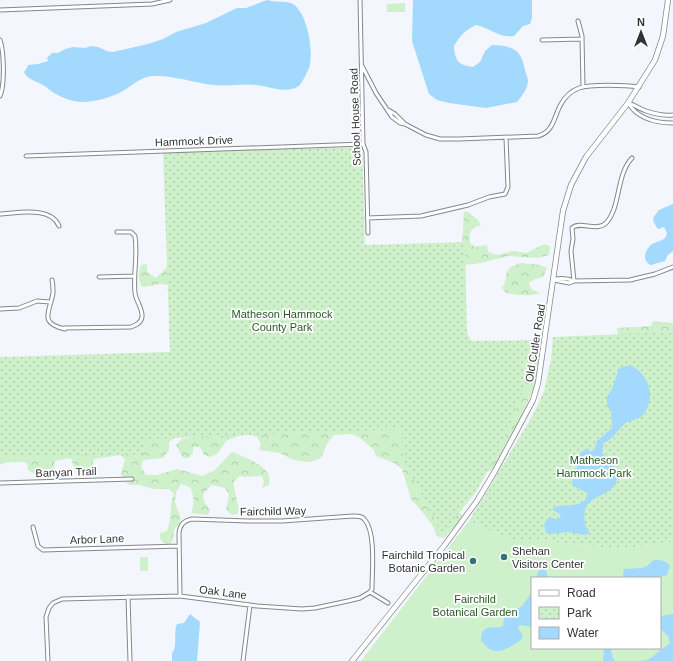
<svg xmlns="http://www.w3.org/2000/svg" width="673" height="661" viewBox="0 0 673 661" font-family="Helvetica,sans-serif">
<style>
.forest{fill:url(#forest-crowns)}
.park{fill:url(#park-dots)}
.garden{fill:#cef0ca;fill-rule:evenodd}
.water{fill:#a3d9fd}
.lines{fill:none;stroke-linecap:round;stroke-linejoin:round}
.street-casing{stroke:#85878f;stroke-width:5}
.secondary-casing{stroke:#85878f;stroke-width:6}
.street{stroke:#fff;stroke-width:3}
.secondary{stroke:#fff;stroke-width:4.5}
.poi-dot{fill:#2c7673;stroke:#fff;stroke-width:1.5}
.labels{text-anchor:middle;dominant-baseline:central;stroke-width:3.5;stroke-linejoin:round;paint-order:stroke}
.street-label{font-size:11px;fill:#323337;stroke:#fff}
.park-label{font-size:11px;fill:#245a21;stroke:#fff}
.poi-label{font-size:11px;fill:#323337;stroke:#fff;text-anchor:start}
</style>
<defs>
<pattern id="forest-crowns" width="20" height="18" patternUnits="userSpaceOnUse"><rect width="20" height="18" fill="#cef0ca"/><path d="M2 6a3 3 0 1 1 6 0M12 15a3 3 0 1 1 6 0" fill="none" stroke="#b1ceae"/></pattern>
<pattern id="park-dots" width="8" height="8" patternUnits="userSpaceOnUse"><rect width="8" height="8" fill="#cef0ca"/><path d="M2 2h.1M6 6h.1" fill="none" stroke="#b1ceae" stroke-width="1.8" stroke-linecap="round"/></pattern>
</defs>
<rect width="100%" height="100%" fill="#f4f6fe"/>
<path class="forest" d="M464,212H468L478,220L481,225C470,228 469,232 470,243L475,247L487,245L488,252L496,255L514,251L526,253L544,244L550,246L549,255L538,258L508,256L481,263L464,265L463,324L472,343L533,350L539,359L535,385L514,432L493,469L488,472H480L457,510L462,515V519L444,538L439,537L436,534L433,526L423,513L411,499L402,469L394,463L376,456L374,450L360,438L351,434L334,435C325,445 326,447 321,458L310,462L299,461L291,459L280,453L259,450L261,444L257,437L246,433L226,441L218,453L211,457L204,455L200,447H193V453L189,458H183L176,445L182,439L199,436L180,435L169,442V450L163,458L143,460L141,467L146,475H157L177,469L203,476L215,470L232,452C242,456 265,464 269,476C270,479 269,482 269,485L262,488L264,482L262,476L245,477L239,476L233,482L239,511L237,514L232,515L226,510L229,495L225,488L212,485L203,494L204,501L210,510L208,515L191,513C195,504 194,496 190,487L181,484L176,492L175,503L181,518L180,522L174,530L173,540L170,544L164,543L160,539V533L167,531C172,519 169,506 174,494L169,489H153L140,485H129L121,474L125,459L120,455L94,459L90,475C76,473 75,471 71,458L55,461L52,476H38L28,470L27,463C18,461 8,461 0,465V446L123,382L362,246L462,245Z
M521,263L540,265L547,268L543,277L535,279L529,283L531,289L540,293C529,297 518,295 506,293L502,288C511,274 499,270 521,263Z
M147,264V272L156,278L170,264L180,287L161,284L142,287C138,280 138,273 141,265Z
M653,321L673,323V354L618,336L617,328L651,326Z"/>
<path class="park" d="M362,147L365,245L465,242L467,341L537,340L536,350L531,372L500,448L476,492L442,534L403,459L402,429L143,439V454L0,457V357L170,352L163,152Z
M673,332V542L618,549L540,540H511L469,521L534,413L544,391L551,359L553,337Z"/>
<path class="garden" d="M405,3V12H387V4Z
M469,521L511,540H540L618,549L673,542V661H361ZM532,578H660V648H532Z
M140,557H148V571H140Z"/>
<path class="water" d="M267,0C275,3 285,0 293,4C307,13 313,48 310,63C310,67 308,70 306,74C303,80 301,86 295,88C282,93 269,86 256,85C242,83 228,87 214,85C194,83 174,75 154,76C138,77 132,87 119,93C109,98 93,102 82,102C73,102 63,98 56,94C50,91 46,86 41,84C35,81 26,78 24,72L27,68L28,65L38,64L48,61L47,58L52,53H58L65,49L73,47L85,48L91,46L98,47L107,51L113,52L148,44L163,39L176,32L206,23L237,8H246Z
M413,0H532V18L530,24L523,26L514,36C498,38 491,28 476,25C465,30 460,36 454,46C455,61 458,65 473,67L480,62L485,51L492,45C513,46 521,49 525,70C526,73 527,77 528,80C528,88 522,96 517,102L486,108L449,103L437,100L429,94L412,41Z
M673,204V251L668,255L665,261L651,265C641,260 645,250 652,244C656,242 661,241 664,239C666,237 666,236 667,233L664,227L658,229L654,223L653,218L659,210Z
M630,365C649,374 657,397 643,415C639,420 629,420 624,424C617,431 613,439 604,443L602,453C605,457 611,460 613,464C615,466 615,470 616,473C623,495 589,493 585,510C584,514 584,524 587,528C590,532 589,527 589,533L586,535L568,532L549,534L546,533L544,525L548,518L559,519L561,515L552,509C564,502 579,509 587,498V493L572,485L573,469L577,468L580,453L587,448L591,452L595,448L597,441L612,428L611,410L607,406V396L612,389L619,368Z
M654,560C661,560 665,560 670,566L667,575C655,579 637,578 624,577L623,574L624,569L642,568L647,566Z
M545,563L547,575L549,578H536L541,565Z
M532,592V627L520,625L518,628L523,636L521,640C512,646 498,656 488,648C486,646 484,643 481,641C480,622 495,630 503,626L504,616L522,606Z
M190,614L200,622L197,661H172V653C178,646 173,632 177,624L184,623Z
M673,614V661H640L648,660L670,643L668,636L663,631L660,632V616Z
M604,648H611L613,659L616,661H622H603Z"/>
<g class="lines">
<g class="street-casing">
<path id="street" d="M360,0L363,144L366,152L368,233
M0,10L152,4L170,0
M578,21L582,36L583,87
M0,40C4,52 5,84 0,96
M542,40L582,39
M362,66L376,93L392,117L400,123L405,124L426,135L440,139H459L538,136C554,132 554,116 561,104C565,97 571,91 579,88C590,84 626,85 639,87
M628,103C638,119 655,123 673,123
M628,103C635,105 640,109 646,111C655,114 664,116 673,115
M388,110L395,114L405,124
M26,156L363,144
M0,214C18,213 51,206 59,226
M367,218L421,216L468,205L489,197L505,194L508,187L506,138
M99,277L135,276
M555,279C561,278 568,278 574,281
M52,280C53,284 53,289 53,293C50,312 38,323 65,329
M554,280L569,283L574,281L630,280L655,274L673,267
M574,281L571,251L573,239L572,228C580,220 598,233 607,222C621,205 616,175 632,158
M0,309L19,308L37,301L50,302
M64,328L131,327C136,325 141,323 142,317C143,309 136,301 135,293C133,274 138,255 135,236L131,232H117
M0,483L132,479
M33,527L38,546L43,550L179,546
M370,592L388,603
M180,596L179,533C180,525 183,521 192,519L248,521H282L353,516C358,516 362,516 365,520C376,533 372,572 372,589L370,592
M128,597L130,661
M48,661L46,617L49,608L53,603L62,599L180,596L257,606L302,609L315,608L348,601L360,598L370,592
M243,661L250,605"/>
</g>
<g class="secondary-casing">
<path id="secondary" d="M352,661L444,546L477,501L495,471L517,430L533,400L538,383L563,211L571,185L586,157L628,103L655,60L663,36L668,0"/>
</g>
<use href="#street" class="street"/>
<use href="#secondary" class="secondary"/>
</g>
<g class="poi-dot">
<circle cx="504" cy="557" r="4"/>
<circle cx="473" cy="561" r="4"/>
</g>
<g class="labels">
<g class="street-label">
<text transform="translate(355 117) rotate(-92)">School House Road</text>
<text transform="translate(194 141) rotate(-2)">Hammock Drive</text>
<text transform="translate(535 343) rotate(-81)">Old Cutler Road</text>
<text transform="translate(66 472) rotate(-2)">Banyan Trail</text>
<text transform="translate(273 511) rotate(-1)">Fairchild Way</text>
<text transform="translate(97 539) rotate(-2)">Arbor Lane</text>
<text transform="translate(223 592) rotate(7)">Oak Lane</text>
</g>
<g class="park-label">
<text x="282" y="314">Matheson Hammock<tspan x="282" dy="13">County Park</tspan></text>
<text x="594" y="460">Matheson<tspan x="594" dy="13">Hammock Park</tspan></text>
<text x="475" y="599">Fairchild<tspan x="475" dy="13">Botanical Garden</tspan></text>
</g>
<g class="poi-label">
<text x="512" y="551">Shehan<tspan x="512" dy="13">Visitors Center</tspan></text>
<text x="465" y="555" text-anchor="end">Fairchild Tropical<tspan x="465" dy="13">Botanic Garden</tspan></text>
</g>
</g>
<rect x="531" y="577" width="130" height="72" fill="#ffffff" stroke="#adadaf"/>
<rect x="539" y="590" width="20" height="6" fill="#ffffff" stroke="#adadaf"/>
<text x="567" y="597" font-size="12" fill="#323337">Road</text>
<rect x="539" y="607" width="20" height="12" fill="url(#park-dots)" stroke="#adadaf"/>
<text x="567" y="617" font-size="12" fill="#323337">Park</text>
<rect x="539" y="627" width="20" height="12" fill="#a3d9fd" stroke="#adadaf"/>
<text x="567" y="637" font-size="12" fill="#323337">Water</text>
<g transform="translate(641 32)" stroke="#ffffff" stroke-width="3" paint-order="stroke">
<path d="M0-3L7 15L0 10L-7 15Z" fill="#323337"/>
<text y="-6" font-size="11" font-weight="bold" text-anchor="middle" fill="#323337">N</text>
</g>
</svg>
